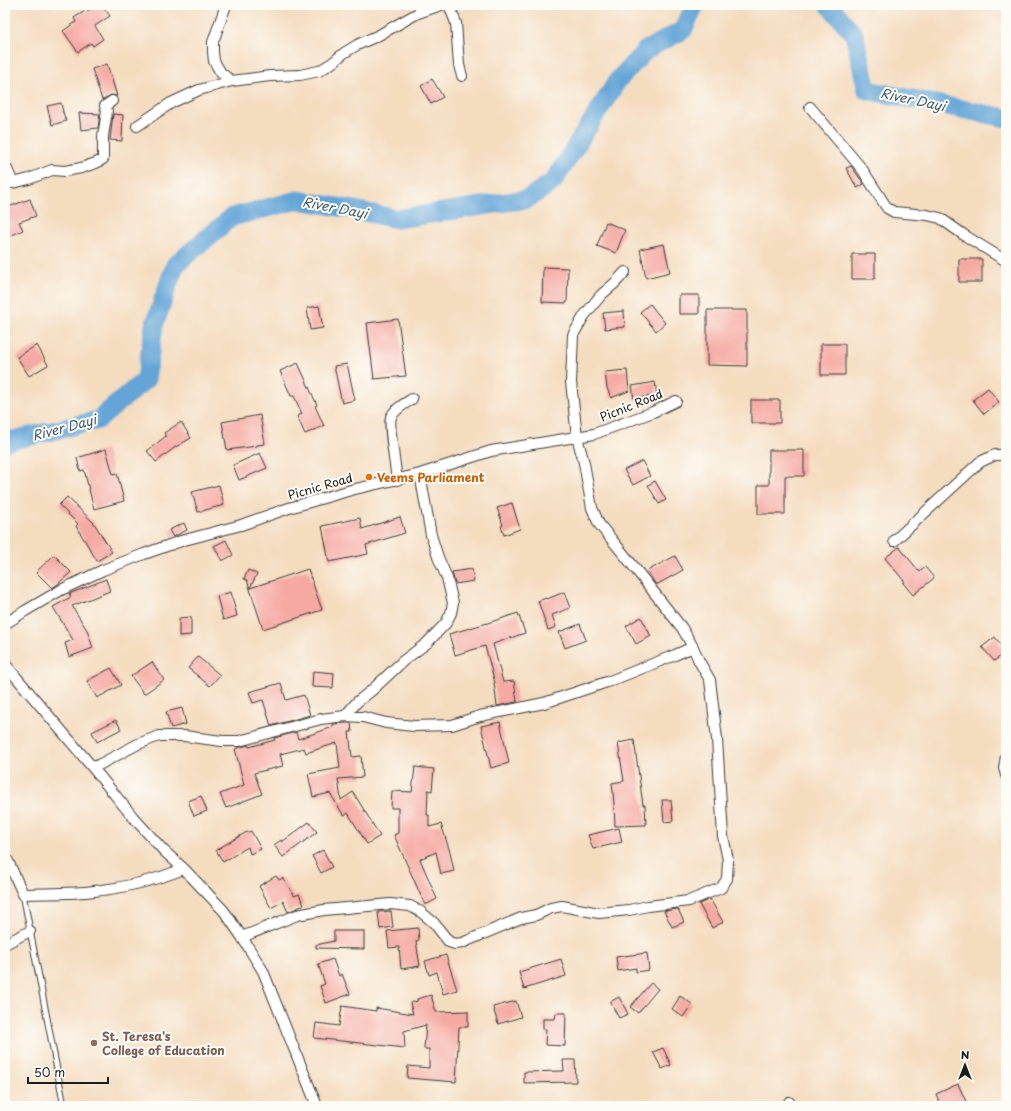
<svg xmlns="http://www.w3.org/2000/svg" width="1011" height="1111" viewBox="0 0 1011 1111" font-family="'Playpen Sans',sans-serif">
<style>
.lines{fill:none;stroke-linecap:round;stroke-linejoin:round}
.river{stroke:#63a5d7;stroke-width:19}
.building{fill:#f5a9a2}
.lane-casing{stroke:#3c3934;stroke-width:7}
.street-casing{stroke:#3c3934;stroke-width:12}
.lane{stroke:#fff;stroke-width:5}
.street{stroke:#fff;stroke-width:10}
.food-dot{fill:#e8710a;stroke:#fdfcf7;stroke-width:1.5}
.education-dot{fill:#8d6e63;stroke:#fdfcf7;stroke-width:1.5}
.labels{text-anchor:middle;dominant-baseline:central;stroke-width:4;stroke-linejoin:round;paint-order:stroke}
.street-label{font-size:12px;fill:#1c1c1c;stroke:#fdfcf7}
.food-label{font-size:12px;font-weight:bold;fill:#c56008;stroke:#fdfcf7;text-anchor:start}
.education-label{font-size:12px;font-weight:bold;fill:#785e54;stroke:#fdfcf7;text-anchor:start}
.water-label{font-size:13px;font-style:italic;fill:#3c5a70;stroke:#fdfcf7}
</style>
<rect width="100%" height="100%" fill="#fdfcf7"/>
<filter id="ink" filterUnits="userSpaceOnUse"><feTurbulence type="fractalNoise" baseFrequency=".025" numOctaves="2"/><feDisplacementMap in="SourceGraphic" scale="8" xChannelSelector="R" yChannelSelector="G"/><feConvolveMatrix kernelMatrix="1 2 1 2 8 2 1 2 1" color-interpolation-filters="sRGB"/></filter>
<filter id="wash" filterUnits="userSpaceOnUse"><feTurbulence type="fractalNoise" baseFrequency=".012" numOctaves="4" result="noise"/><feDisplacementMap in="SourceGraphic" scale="16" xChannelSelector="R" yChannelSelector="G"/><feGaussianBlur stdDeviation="0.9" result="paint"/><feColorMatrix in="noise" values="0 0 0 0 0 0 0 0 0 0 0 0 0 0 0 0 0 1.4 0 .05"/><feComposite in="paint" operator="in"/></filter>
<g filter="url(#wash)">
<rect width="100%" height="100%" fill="#f4dcbf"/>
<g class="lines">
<path class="river" d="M829,5L854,34L867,90L1006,118
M5,442L98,420L146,379L154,326L175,265L232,217L298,200L350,209L397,219L527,199L553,182L618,80L646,50L683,30L695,5"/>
</g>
<g id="blocks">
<path class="building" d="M95,5H102L110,16L95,26L103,39L93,46L91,43L78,52L63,31L76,22L74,18L85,11L86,12Z
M107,64L117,96L111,95L102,100L92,69Z
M432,79L443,97L431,104L421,86Z
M61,103L63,112H62H63L66,121L52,125L47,106Z
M79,113L100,114L98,128L81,130Z
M113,114L123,115L122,141L110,140Z
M851,166L864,184L857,188L846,168Z
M30,199L36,216L19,222L23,230L10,236L5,225V208Z
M606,222L625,230L616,253L597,246Z
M664,244L670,272L646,278L640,249Z
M852,254H875V279H852Z
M959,259H982V282H959Z
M543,267L568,268L567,303L542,302Z
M679,295H699V314H679Z
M650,304L665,323L656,331L640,312Z
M319,306L323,328L310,330L307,308Z
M707,310H747V366L707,365Z
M624,311L625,327L605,329L603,313Z
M398,319L406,376L374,379L367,323Z
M821,344H845V375H821Z
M37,345L48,365L29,376L17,357Z
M298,363L317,405L315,406L324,426L305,434L297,416L302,414L294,396H291L280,371Z
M347,364L355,400L342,403L334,366Z
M627,370L629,391L611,398L607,388L605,372Z
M655,382L657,395L634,399L632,386Z
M988,388L999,402L984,414L973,400Z
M751,400H780V423H751Z
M260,415L265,444L257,445V446L227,450L222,422Z
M181,422L191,438L174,448L156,462L147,451L166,436L164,433Z
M106,449L113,474L117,473L124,501L94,509L84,470L80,471L77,458Z
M769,450H804V476H785V514H758V485H769Z
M260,453L267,468L239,480L233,465Z
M642,461L650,476L633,485L624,470Z
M655,481L666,500L659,504L648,485Z
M219,485L224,505L198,512L192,492Z
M67,497L94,523L112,552L97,561L76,526L78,524L59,505Z
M512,503L520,529L504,535L501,526L503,525L497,508Z
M400,517L405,533L366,545L368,554L329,562L322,526L360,518L362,529Z
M184,523L187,530L173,537L169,530Z
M226,540L233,555L222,561L214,546Z
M899,547L919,571L925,567L934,578L913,595L903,583L905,582L885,558Z
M54,555L71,572L58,584L52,588L36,572Z
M675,556L683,570L656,585L647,571Z
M308,569L322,610L263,629L247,580L244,579L248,570L257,574L250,588Z
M472,569L474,581L455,584L452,572Z
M106,579L110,591L72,606L87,630L93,648L69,657L65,643L73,640L53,607L71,597L69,594Z
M231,592L237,616L223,620L217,596Z
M564,592L570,608L552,615L556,627L548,630L538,601L546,598L547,599Z
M518,613L525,633L493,644L503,682L514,681L517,702L497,706L494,683H495L485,646L455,655L449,634L491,622Z
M191,617V635L179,636V618Z
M641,617L651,636L636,644L626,626Z
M580,624L586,640L565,648L559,632Z
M995,637L1006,652L994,661L982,647Z
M198,657L220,675L210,686L188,668Z
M152,662L164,680L144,694L131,676Z
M111,668L121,685L97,698L87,681Z
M313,671L334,673L333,688L312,687Z
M281,683L286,700L304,695L310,715L271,726L263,700L253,703L249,692Z
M182,708L186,724L171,728L166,712Z
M116,720L121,729L97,742L92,732Z
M500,722L509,763L491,768L481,726Z
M347,723H351L352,732H349L352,757L361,756L363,777L338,779L341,800L353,792L380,836L367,844L348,813L344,816L330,793L313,797L308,774L340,768L337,743L306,753L304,748L280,754L283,766L254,773L262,794L226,808L220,794L244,785L235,749L248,745L249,747L275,740L274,738L296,732L298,739L333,727V724Z
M634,740L643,805H645L646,825L615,826L614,803L612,783L624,781L618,743Z
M415,767L434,769L432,791L428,790L427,815H429V827L441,824L450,852L454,871L441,874L436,852L420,859L437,899L425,905L394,835L398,833V808H391L392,791L412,792Z
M201,796L207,811L194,816L188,801Z
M662,800H671L673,821L664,822Z
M309,822L317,832L283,857L274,845L281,840L282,842Z
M619,828L622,842L593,849L588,835Z
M251,831L261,849L250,854L248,847L223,862L216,850L245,833Z
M323,850L332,867L321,873L312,856Z
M276,876L279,880L283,878L294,896L299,894L304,905L288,912L283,901L271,908L259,886Z
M710,899L723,922L712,928L699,904Z
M678,909L684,922L672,927L664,911Z
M391,911L393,927L380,929L378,912Z
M418,928L419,940L416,941L420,966L401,969L399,947L389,948L387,931Z
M334,931H364V949L316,948V945L334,941Z
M647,953L649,970L636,972V968L618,971L616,957Z
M446,955L457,990L443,994L437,972L429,975L425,961Z
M333,959L339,976L342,974L350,994L326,1003L320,986L325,984L318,964Z
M561,959L566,976L524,989L519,972Z
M651,983L658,989L638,1013L630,1007Z
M431,995L436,1012L468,1011V1027H459L456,1082L407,1078L408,1066L429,1068V1049H424L426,1025L404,1031L405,1048L314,1038L316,1023L339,1026L342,1006L376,1011V1008L413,1014L410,1003L417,1001V999Z
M680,996L692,1004L683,1017L672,1009Z
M619,997L628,1014L619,1018L610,1002Z
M516,1001L521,1017L498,1024L493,1007Z
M556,1013H566L565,1046L545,1045L546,1029H543V1019H555Z
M663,1048L671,1065L662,1069L653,1052Z
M563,1060H575L576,1082L524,1083V1072L564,1071Z
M958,1084L968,1106H941L936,1094Z"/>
</g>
</g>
<g filter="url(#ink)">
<use href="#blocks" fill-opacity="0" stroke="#3c3934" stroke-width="1"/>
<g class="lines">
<g class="lane-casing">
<path id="lane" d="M23,894L64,1106"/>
</g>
<g class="street-casing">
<path id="street" d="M226,5L213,42V52L214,61L221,73L232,81
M449,5L456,23L459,65L462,76
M810,107L862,169L887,208L894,212L927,215L940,218L964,235L1006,261
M137,126L171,103L199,90L232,81L270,76L300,75L319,71L332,63L344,53L357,45L379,35L418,13L441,5
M5,170L7,169L13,183L29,179L52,170L65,171L81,168L96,163L103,159V136L107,111L105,106L112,101
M397,480C396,469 388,424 391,417C395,409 404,404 412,399
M894,541L980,462L995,455H1006
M5,624L25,611L61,590L103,570L144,554L181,541L241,525L289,508L351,490L420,474L491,451L594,434L653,412L676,401
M5,664L93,768L133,817L164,851L184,869L224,911L242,937L263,971L317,1106
M345,716L357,702L371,691L403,661L427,643L446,623L451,613L453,603L447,578L438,557L431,535L420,474
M1006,756L1004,768L1006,775
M93,768L138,744L159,736H184L222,741H239L321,719L345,716L363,717L386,723L414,726L452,725L480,716L544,703L610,681L675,655L693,647
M8,861L23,894C46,893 71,894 94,891C125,888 155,880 184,869
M242,937L297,915L324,910L390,904L410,906L421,912L434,923L449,942L455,944L462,943L521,918L536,915L551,908L562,906L599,913L629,910L648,906L689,901L711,892L721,888L727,879L728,860L723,836L717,739L710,680L699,661L693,647L682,628L626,557L599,524L592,508L584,463L577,437L571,382L573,335L584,316L601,295L615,283L625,272
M5,944L30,931
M789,1102L792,1106"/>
</g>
<use href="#lane" class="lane"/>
<use href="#street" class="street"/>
</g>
</g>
<circle class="food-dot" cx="369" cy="477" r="4"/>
<circle class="education-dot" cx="94" cy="1043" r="4"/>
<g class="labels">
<g class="street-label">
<text transform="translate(631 405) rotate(-22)">Picnic Road</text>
<text transform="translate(320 486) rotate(-16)">Picnic Road</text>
</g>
<g class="food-label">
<text x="377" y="477">Veems Parliament</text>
</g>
<g class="education-label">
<text x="102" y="1036">St. Teresa's<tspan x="102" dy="14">College of Education</tspan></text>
</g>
<g class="water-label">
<text transform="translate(913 99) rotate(12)">River Dayi</text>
<text transform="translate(335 207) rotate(11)">River Dayi</text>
<text transform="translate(64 427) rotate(-15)">River Dayi</text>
</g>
</g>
<rect width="1011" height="1111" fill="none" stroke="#fdfcf7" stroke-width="20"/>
<g transform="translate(965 1065)" stroke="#fdfcf7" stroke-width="3" paint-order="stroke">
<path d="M0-3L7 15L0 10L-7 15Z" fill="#1c1c1c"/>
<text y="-6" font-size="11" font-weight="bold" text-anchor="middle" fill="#1c1c1c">N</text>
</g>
<path d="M28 1077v6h80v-6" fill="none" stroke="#1c1c1c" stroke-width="2"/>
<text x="34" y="1077" font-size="12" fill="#1c1c1c" stroke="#fdfcf7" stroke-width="3" paint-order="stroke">50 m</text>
</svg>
